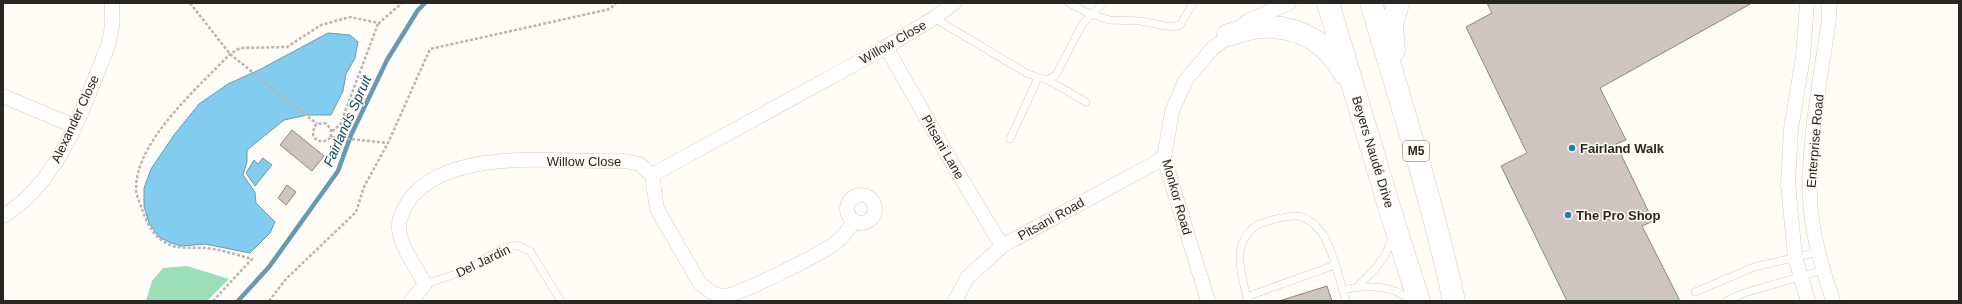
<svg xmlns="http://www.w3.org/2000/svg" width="1962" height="304" viewBox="0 0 1962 304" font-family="Helvetica,sans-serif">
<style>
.green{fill:#9bdfb8}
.water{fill:#82ccef;stroke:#679ab2}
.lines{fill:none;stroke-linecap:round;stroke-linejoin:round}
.stream{stroke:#679ab2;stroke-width:4.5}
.building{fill:#d0c4c3;stroke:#8e8482}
.lane-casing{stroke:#d2ccc4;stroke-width:8}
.street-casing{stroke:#d2ccc4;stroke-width:15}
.primary-casing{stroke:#d2ccc4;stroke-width:23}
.path{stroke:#b8b5b1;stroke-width:2.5;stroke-dasharray:3 2;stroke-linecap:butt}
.lane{stroke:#fff;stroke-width:7}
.street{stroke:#fff;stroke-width:14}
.primary{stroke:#fff;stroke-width:22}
.poi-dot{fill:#1d7faa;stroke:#fffbf6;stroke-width:1.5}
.labels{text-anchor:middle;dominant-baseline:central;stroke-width:3;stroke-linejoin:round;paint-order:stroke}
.shield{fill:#fffbf6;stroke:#686662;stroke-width:1}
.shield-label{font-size:12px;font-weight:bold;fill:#282623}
.street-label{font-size:13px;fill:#282623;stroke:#fffbf6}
.poi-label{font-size:13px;font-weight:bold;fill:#282623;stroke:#fffbf6;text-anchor:start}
.water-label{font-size:14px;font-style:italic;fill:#084961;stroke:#fffbf6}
</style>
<rect width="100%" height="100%" fill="#fffbf6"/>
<path class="green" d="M187,266L229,279L207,301H146L152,281L163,268Z"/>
<path class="water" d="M328,33L350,35L358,42L355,58L346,74L343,91L331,115H307L284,120L247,150V162L243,175L255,192L256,203L275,222L270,233L250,253L205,244L182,246L171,243L159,237L149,223L144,206V188L151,169L174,135L199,104L228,84L259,70Z
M263,158L272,165L255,186L246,173L254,160L258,164Z"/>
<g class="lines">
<path class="stream" d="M238,301L269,267L338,171L351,135L387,60L418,10L425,3"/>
</g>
<path class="building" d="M1487,3H1752L1600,88L1626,140L1616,144L1653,221L1642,226L1680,301H1567L1501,166L1527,153L1466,27L1492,13Z
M292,130L324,156L312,171L280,145Z
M287,185L296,192L286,205L278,198Z
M1327,286L1332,301H1279Z"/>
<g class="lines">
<g class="lane-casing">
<path id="lane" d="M1069,3L1090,14L1110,20L1141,21L1170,27L1180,25L1193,3
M934,18L1028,74L1048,80L1056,75L1083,23L1103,3
M1048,80L1086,102
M1010,139L1038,78
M425,284L465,271L501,249L516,245L530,251L561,301
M1357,287C1372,273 1387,258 1392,238
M1343,290C1364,285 1394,284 1410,301
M1695,292L1754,267L1818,252
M1246,297L1335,265
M1248,301C1244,287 1236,257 1242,244C1245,237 1251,229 1257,225C1266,221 1290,215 1299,216C1308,218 1316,225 1321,232C1331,243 1341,285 1346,301
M1726,301L1744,293L1823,270"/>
</g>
<g class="street-casing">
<path id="street" d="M1807,3L1803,57L1791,129L1788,183L1795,257L1808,301
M1829,3V19C1821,76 1808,139 1810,197C1811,232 1822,268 1833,301
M886,47L955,168L1002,246
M3,96L74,126
M652,175L886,47L934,18L954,3
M652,175L657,209L699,282C706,289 713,295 722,296C737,297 820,254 834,244C842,238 848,231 854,221
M847 209a14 14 0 1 1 28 0a14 14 0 1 1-28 0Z
M3,216C62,180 83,106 108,46L112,28V3
M411,301L425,284C416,267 401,248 399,229C398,218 404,208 410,199C452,145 563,163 624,161L639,164L652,175
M955,301L967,278L1002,246L1164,158
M1208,301L1164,158L1172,112L1185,81L1212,49L1248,21L1289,3"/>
</g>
<g class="primary-casing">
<path id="primary" d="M1328,3L1395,226L1419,301
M1371,3C1401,102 1432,200 1454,301
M1228,35C1239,32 1251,27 1261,27C1298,25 1327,42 1345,74
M1394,51L1392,25L1398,3"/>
</g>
<path class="path" d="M190,3L230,54L317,124
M332,131L340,125L378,24
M331,137V129L325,123L317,124L314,127L313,136C318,143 325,143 331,137L388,143
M213,301L252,259C237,255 221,249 205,248C192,247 178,250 166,243C153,236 147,223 142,209C140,203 136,195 136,189C136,140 199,87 230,54L240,48L287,47L321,25L350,17L379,23L402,3
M269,301L286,279L356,212L364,187L388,143L430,49L610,9L616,3"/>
<use href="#lane" class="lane"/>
<use href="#street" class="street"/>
<use href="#primary" class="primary"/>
</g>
<g class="poi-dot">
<circle cx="1572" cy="148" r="4"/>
<circle cx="1568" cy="215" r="4"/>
</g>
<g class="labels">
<rect class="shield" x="1403" y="141" width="26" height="20" rx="3"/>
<g class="shield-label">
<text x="1416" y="151">M5</text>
</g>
<g class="street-label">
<text transform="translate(893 42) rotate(-30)">Willow Close</text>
<text transform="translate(75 119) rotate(-65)">Alexander Close</text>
<text transform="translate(1815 141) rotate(-85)">Enterprise Road</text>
<text transform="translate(943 147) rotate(60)">Pitsani Lane</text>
<text transform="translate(1373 152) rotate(73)">Beyers Naudé Drive</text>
<text x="584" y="161">Willow Close</text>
<text transform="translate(1177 197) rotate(74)">Monkor Road</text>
<text transform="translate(1051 219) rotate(-29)">Pitsani Road</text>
<text transform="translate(483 261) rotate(-26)">Del Jardin</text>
</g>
<g class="poi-label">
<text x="1580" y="148">Fairland Walk</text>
<text x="1576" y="215">The Pro Shop</text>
</g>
<g class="water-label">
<text transform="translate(347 121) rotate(-66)">Fairlands Spruit</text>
</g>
</g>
<rect width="1962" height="304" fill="none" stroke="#282623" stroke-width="8"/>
</svg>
